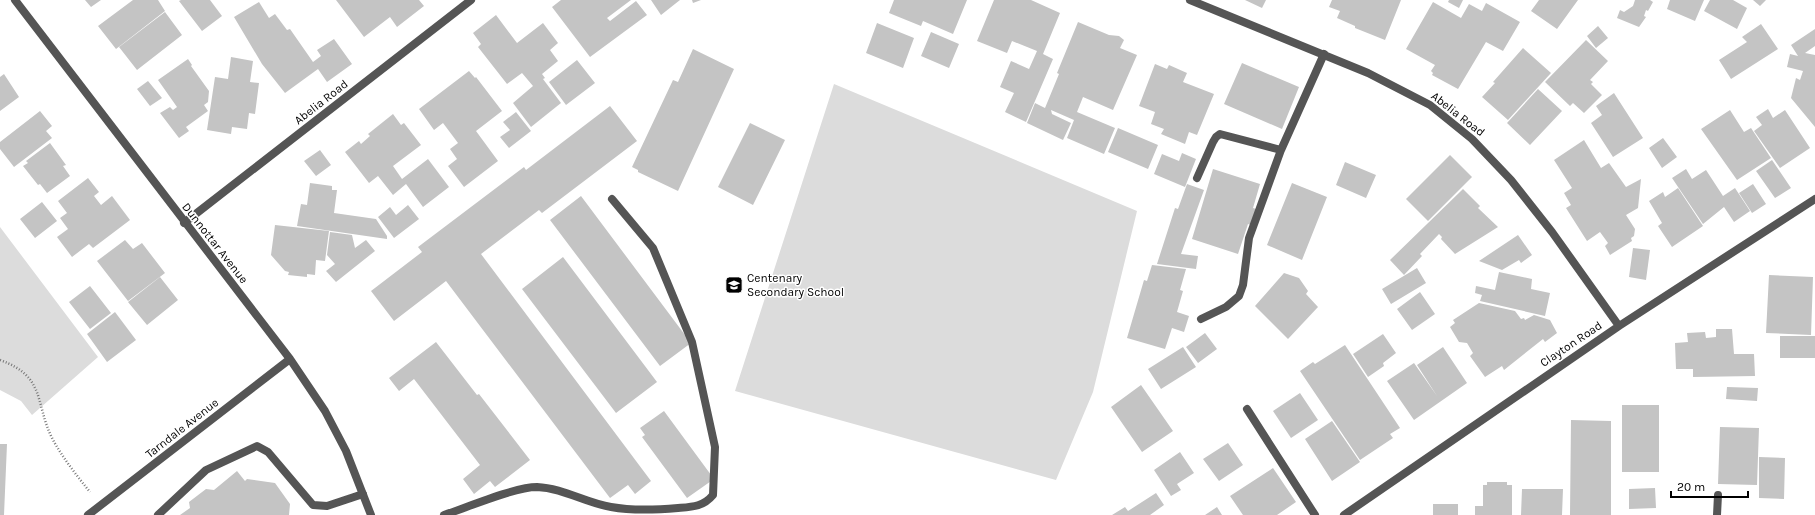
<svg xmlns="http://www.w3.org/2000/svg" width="1815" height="515" viewBox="0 0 1815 515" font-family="Karla,sans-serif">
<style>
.green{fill:#dcdcdc}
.building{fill:#c4c4c4}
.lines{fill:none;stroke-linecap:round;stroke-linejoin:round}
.path{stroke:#777;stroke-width:2.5;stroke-dasharray:1 2;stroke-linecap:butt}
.service{stroke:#555;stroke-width:8}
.minor{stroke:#555;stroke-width:8}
.labels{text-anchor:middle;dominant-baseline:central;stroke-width:3;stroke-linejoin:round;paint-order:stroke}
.street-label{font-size:12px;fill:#000;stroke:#fff}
.poi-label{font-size:12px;fill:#000;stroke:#fff;text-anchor:start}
</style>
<rect width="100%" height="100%" fill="#fff"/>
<path class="green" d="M834,84L1137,211L1093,392L1056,480L735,391Z
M0,227L98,357L32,415L21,401L0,390Z"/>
<path class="building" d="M85,0H101L91,7Z
M133,0H158L165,11L116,49L98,26Z
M181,0H210L222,16L202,31L179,1Z
M336,0H419L424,6L397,27L390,17L364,37Z
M561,0H631L607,18L610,21L636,1L647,15L590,57L552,7Z
M651,0H680L661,15Z
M692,0H701L693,3Z
M894,0H967L953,34L923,21L921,26L889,13Z
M994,0H1031L1060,13L1043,54L1053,59L1026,122L1005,112L1014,93L1000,87L1011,61L1029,69L1037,51L1012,41L1007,53L977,41Z
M1245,0H1266L1262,8Z
M1332,0H1401L1385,40L1355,28V26L1337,18L1340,11L1329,7Z
M1449,0H1463L1459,8L1448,2Z
M1539,0H1578L1557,29L1531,11Z
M1635,0H1650L1653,2L1648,11L1646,10L1644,16L1646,17L1639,27L1617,18L1620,10L1624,12L1633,6Z
M1670,0H1704L1695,21L1667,9Z
M1710,0H1733L1747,8L1737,29L1704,11Z
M1753,0H1766L1760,6Z
M259,2L269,18L275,14L287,30L290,29L313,62L321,56L317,50L334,39L352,64L327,82L318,69L285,93L262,64L234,17Z
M1433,2L1461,18L1469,4L1482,11L1486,3L1520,22L1503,51L1486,42L1458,89L1432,75L1433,73L1431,71L1435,65L1406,49Z
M165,12L182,35L137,70L119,47Z
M496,15L517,43L543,23L558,43L550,50L558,61L542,74L545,78L543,79L561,103L531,127L513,103L533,86L522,73L507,84L478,47L481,44L473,33Z
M1078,22L1109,35L1119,36L1124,40L1120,48L1137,55L1113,110L1083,97L1077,112L1115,128L1104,154L1067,138L1074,120L1051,110L1052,114L1071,123L1063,140L1027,123L1035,103L1045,108L1059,74L1057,73Z
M877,23L914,38L903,68L866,53Z
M1761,24L1778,49L1731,79L1719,60L1747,42L1742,37Z
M1598,26L1608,38L1596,48L1587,36Z
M1815,29V46L1805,53L1815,55V127L1791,98L1796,78L1800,80L1803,71L1787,67L1790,54L1798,56L1791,45Z
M931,32L959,44L949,68L921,56Z
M1586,40L1608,61L1590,80L1593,82L1591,84L1602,95L1584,113L1573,103L1570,106L1545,82Z
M1523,48L1551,73L1508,120L1482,97L1495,83L1493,82Z
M693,49L734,69L678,191L638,172V170L632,167L673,80L678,82Z
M231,57L253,61L250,82L259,83L255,114L249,113L247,129L232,127L231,134L207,130L215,77L228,79Z
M188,59L192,65L191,66L209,91L208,102L204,105L208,111L186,127L189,131L179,138L160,113L170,107L173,110L177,107L158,80Z
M577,60L595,83L566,105L549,82Z
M1242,63L1299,87L1282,129L1224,104Z
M1155,64L1167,69L1169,65L1187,73L1183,82L1214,94L1197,135L1189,132L1185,144L1161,134L1164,129L1151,124L1155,112L1139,106Z
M469,71L475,78L476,77L502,111L476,131L498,161L464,187L448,166L457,159L450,149L458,143L443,123L434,130L419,109Z
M4,74L19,97L0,111V77Z
M148,81L162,98L150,106L137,89Z
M1538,89L1562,111L1530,145L1507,123Z
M1614,93L1643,138L1613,157L1591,123L1602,115L1596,106Z
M610,106L637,141L542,213L539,210L481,254L651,481L635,494L628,485L610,498L446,281L394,321L371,291L422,252L418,247L524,167L526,170Z
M1768,109L1773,118L1785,110L1810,148L1780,168L1754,131L1762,125L1756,117Z
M1730,110L1744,132L1751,128L1771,158L1737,180L1701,129Z
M40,111L52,126L46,131L52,138L14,167L0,149V142Z
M516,112L531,131L509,148L500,137L510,130L503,122Z
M393,114L401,125L404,123L421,145L393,166L402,179L428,159L449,187L423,207L406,184L393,195L378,176L369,183L345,152L359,141L361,144L370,136L368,134Z
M750,123L785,140L753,205L718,187Z
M1118,128L1158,145L1148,169L1108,152Z
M1663,138L1677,157L1662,168L1649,148Z
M1584,140L1601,168L1609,163L1626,187L1641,179L1638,208L1626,215L1635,229L1634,236L1631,238L1632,241L1610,255L1605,246L1608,243L1600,232L1587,241L1566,208L1571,205L1564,193L1572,188L1554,160Z
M50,143L66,165L63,166L70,176L47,193L40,184L38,185L23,166L28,163L26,161Z
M320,150L331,165L316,176L304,161Z
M1182,153L1196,159L1185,187L1154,174L1162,154L1179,161Z
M1450,155L1472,177L1428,221L1406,199Z
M1772,160L1791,188L1775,198L1756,171Z
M1345,162L1376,175L1366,198L1336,185Z
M1213,169L1260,184L1253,208L1256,209L1251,225L1248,224L1238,254L1192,239Z
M1686,169L1692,179L1706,170L1723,196L1735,188L1750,211L1734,222L1724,207L1703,224L1672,178Z
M88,178L99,192L94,196L101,205L112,196L130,220L93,248L89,244L72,257L57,237L68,229L60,218L67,213L58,201Z
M310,183L332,186V190H337L334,213L376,219L387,236V239L297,226L301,204L307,205Z
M1292,183L1327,197L1302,260L1267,245Z
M1187,184L1204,190L1181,254L1198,256L1196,269L1157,264L1175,208L1178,209Z
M1753,184L1766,204L1752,213L1739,193Z
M1678,188L1703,226L1672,247L1658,226L1662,223L1649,201L1663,192L1665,197Z
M1463,189L1480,206L1478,208L1498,227L1455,254L1441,239L1442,237L1439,234L1420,254L1422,256L1404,275L1390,260Z
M581,196L691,343L660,366L550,220Z
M42,202L57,221L35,238L20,219Z
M408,205L419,219L394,238L378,217L390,207L396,215Z
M275,225L329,231L325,261L316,260L315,275L307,274V277L288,275L289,272L285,271L271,255Z
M330,232L352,235L355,248L366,240L375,251L336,282L326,271L335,264L327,255Z
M1518,235L1532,255L1521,263L1519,260L1502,270L1479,261Z
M125,240L133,249L142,243L165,273L128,301L97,261Z
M1633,248L1650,250L1646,280L1629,277Z
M563,257L657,382L616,413L522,289Z
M1152,265L1186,269L1180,290L1183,291L1177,312L1189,316L1184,332L1172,328L1165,349L1127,338L1144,280L1147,281Z
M1417,268L1426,283L1391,304L1382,289Z
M1499,272L1532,279L1531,289L1550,293L1545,316L1480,301L1482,295L1475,293L1476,286L1495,290Z
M1284,273L1299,278L1308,291L1306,294L1318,307L1288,339L1255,306Z
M1769,275L1813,277L1811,335L1766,333Z
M160,277L178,300L147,325L128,302Z
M90,286L111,313L90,329L69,302Z
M1420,292L1435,314L1412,330L1397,309Z
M1479,303L1515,311L1521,319L1524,318L1525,320L1534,315L1550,320L1557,333L1545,342L1543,339L1504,370L1502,366L1485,377L1470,356L1473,353L1467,343L1459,342L1450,327L1455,323L1453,320Z
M115,312L136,340L107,362L87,334Z
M1716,329H1732L1734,354H1754L1755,376L1693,377V369H1676L1675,343L1688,342L1687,333L1705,332L1706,338L1716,337Z
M1205,333L1217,349L1198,363L1186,347Z
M1383,334L1396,353L1383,363L1384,366L1368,377L1353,354Z
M1780,336H1815V358H1780Z
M436,342L477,395L479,394L530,460L495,487L490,481L474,494L463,479L480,465L414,379L399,391L389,378Z
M1345,345L1400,428L1390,434L1393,438L1360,460L1300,371L1313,362L1315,364Z
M1183,347L1196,367L1161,389L1148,369Z
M1443,347L1467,383L1414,420L1387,381L1414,363L1437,396L1417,365Z
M1141,385L1173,431L1142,452L1111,407Z
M1727,387L1758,388L1757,401L1726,399Z
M1300,393L1318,420L1291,438L1273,411Z
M1622,405H1659V472H1622Z
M664,411L714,479L687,498L642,437L645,435L640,428Z
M1571,420L1611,421V515H1570Z
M1332,421L1360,462L1332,481L1305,439Z
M1720,427L1759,428L1757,485L1718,484Z
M1228,443L1243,465L1219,481L1203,459Z
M0,444H7L4,515H0Z
M1180,452L1194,473L1177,484L1181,490L1171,496L1154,470Z
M1759,457L1785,458L1784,499L1759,498Z
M1273,468L1296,502L1277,515H1243L1230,496Z
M237,471L245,481L247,479L275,483L290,504L289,515H180L190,508L189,502L206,489L214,490Z
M1487,482H1507V485H1512V515H1475V506H1483V485H1487Z
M1655,488L1656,508L1629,509V489Z
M1522,489H1563L1562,515H1521Z
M1156,493L1164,505L1150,515H1112L1125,507L1128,511Z
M1433,504H1458V515H1433Z
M1217,507L1222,515H1205Z"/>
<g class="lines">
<path class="path" d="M0,360C47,377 34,403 53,440C63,458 77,476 90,492"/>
<path class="service" d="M1197,178L1213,142L1216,137L1220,134L1281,150
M1201,319L1226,307L1239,296L1243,285L1249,238L1281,150L1324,54
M1247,409L1315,515
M158,515L206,470L257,446L268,452L313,505L327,506L363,494
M444,515C468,507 515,487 537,487C563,488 586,503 611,507C633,511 655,510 678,508C692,507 703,507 713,495L715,447L692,342L653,248L612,199
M1717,515L1718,495"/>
<path class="minor" d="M15,0L290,359L325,411L346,451L371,515
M1190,0L1368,73L1430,105L1472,139L1511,180L1552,232L1619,326
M184,223L471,0
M88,515L290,359
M1344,515L1619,326L1815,199"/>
</g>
<defs>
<g id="school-square" transform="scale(0.9)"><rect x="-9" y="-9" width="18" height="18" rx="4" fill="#000" stroke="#fff"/><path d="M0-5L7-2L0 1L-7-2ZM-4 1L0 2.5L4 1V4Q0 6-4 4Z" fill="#fff"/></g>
</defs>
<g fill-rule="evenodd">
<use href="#school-square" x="734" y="285"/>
</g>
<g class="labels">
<g class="street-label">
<text transform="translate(321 102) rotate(-38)">Abelia Road</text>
<text transform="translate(1458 114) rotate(38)">Abelia Road</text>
<text transform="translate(215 243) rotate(52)">Dunnottar Avenue</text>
<text transform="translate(1571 344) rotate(-34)">Clayton Road</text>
<text transform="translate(182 428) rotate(-38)">Tarndale Avenue</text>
</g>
<g class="poi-label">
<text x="747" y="278">Centenary<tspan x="747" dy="14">Secondary School</tspan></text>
</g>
</g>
<path d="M1671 491v6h77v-6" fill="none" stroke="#000000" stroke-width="2"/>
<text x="1677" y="491" font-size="12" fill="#000000" stroke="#ffffff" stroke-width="3" paint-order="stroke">20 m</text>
</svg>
